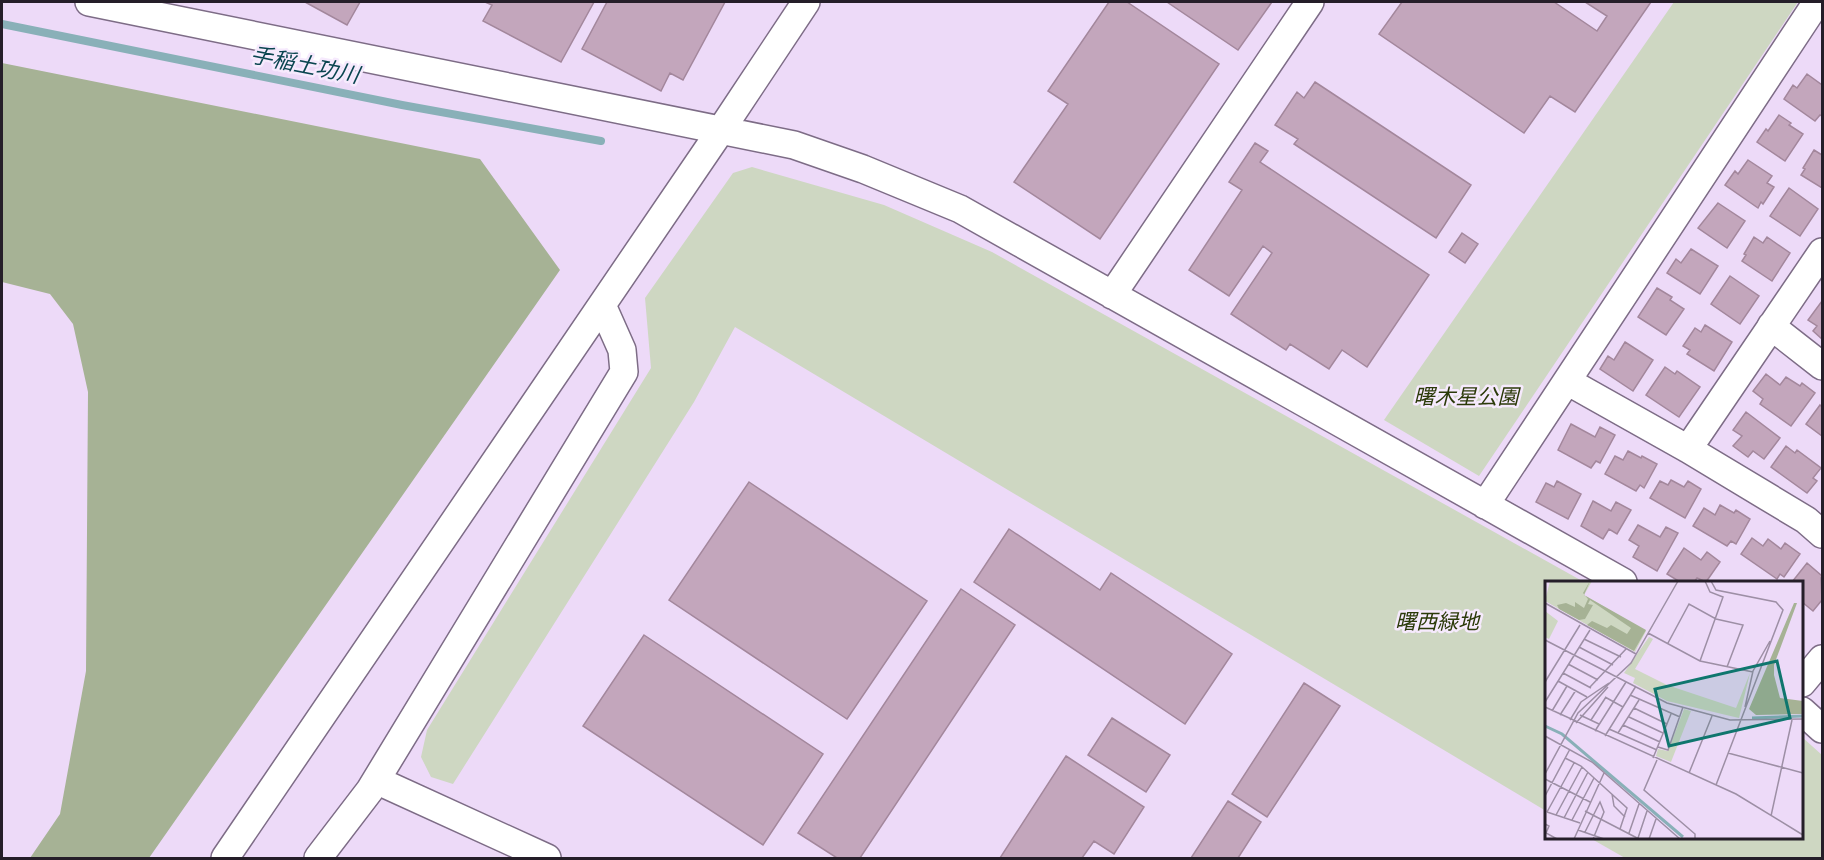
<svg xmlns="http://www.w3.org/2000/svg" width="1824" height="860" viewBox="0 0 1824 860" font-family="'Libre Baskerville','Noto Sans JP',serif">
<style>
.green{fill:#ced7c2}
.forest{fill:#a6b295}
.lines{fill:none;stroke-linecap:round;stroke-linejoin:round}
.stream{stroke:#89b0b8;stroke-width:8}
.building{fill:#c3a6bc;stroke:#a3879c;stroke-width:1.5}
.minor-casing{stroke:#7d6c86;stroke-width:30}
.minor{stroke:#fff;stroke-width:27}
.labels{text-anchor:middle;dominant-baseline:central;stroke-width:5;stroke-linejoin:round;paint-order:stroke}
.park-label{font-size:21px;font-style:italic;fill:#2b3a09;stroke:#f6eafd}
.water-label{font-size:22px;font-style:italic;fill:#0a4550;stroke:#f6eafd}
.inset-river{fill:none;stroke:#89b0b8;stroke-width:3}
.inset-road{fill:none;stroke:#9d8fa5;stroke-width:1.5}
.view{fill:#0f766e;fill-opacity:0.15;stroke:#0f766e;stroke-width:3}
.inset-edge{fill:none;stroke:#251e29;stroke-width:3}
</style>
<rect width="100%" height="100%" fill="#eddaf8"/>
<path class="green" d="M1674,2H1798L1479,476L1384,420Z
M752,167L884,205L992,252L1584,582H1546V811L735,327L694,402L453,784L431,777L421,757L427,730L651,368L645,298L733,173Z
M1802,737L1822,755V858H1625L1590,838H1802Z"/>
<path class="forest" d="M2,63L480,159L560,270L149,858H30L60,814L86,671L88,392L73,324L50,294L2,282Z"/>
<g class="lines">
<path class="stream" d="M2,24L402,105L601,141"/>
</g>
<path class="building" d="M305,2H360L347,25Z
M485,2H594L561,62L483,21L492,5Z
M607,2H725L683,80L670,73L661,91L582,49Z
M1109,2H1127L1219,64L1100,239L1014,182L1068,104L1048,91Z
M1167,2H1272L1238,50Z
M1402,2H1554L1597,31L1607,16L1585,2H1651L1575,112L1550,96L1524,133L1379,34Z
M1807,74L1822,85V116L1820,115L1815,121L1784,99L1793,85L1797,88Z
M1315,82L1471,185L1436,238L1294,144L1298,139L1275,125L1297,92L1304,98Z
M1779,115L1791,123L1789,125L1803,134L1785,161L1757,142L1766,129L1768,131Z
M1255,143L1268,151L1260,162L1429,275L1367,367L1342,350L1329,369L1290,344L1286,350L1231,314L1272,253L1263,246L1229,296L1189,270L1242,190L1229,182Z
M1814,150L1822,155V188L1801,175L1805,169L1803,168Z
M1748,160L1772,176L1767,183L1774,187L1763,204L1761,202L1758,208L1725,185L1735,171L1738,174Z
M1789,188L1818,209L1800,236L1770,216Z
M1718,203L1745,221L1727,248L1698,228Z
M1462,233L1478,244L1465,263L1449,252Z
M1754,237L1763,243L1767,237L1790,253L1772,281L1742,261L1746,255L1744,254Z
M1691,249L1718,266L1700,294L1667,273L1676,259L1681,263Z
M1730,276L1759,296L1740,324L1711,304Z
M1657,288L1672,297L1670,300L1684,309L1666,335L1638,317Z
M1822,301V339L1813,331L1817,326L1808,320Z
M1705,325L1732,342L1714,371L1687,354L1690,350L1683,346L1695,328L1701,332Z
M1625,342L1653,360L1633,391L1600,369L1608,356L1614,360Z
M1665,367L1675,374L1677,371L1700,387L1679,417L1646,395Z
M1766,374L1780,385L1786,377L1800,386L1802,383L1815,393L1791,426L1760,404L1763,399L1753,391Z
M1820,405L1822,407V436L1806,424Z
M1746,412L1780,438L1764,459L1753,451L1748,457L1733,446L1742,436L1733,430Z
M1571,424L1595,437L1600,427L1615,435L1600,463L1596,461L1591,468L1558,450Z
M1786,446L1795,453L1797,450L1821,468L1813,478L1817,481L1807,493L1771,467Z
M1628,451L1641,458L1642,456L1657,464L1644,488L1640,485L1636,491L1605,474L1615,456L1623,460Z
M1671,480L1684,487L1688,481L1701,489L1685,518L1650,498L1660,481L1668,485Z
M1557,481L1581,494L1568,519L1536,502L1546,483L1554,487Z
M749,482L927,601L847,719L669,600Z
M1593,501L1611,511L1616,502L1631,510L1617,534L1609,529L1603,539L1581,526Z
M1720,505L1734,513L1736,510L1750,519L1736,544L1731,541L1727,546L1693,526L1704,508L1715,515Z
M1638,525L1660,537L1666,527L1678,533L1657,571L1633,557L1639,546L1629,540Z
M1009,529L1100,590L1111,573L1232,654L1185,724L974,582Z
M1752,538L1763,546L1768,539L1781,549L1785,543L1800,554L1784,577L1780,574L1777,579L1741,554Z
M1684,548L1701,560L1707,552L1720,562L1706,582L1697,578L1694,582H1680L1667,574Z
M1807,563L1822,576L1821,578L1822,600L1813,611L1802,602V582H1792Z
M961,589L1015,625L860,858H837L798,833Z
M644,635L823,754L763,845L583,726Z
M1304,683L1340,706L1267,817L1232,794Z
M1112,718L1170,755L1146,792L1088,755Z
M1066,756L1144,807L1114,854L1094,841L1082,858H1000Z
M1228,801L1261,822L1238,858H1191Z"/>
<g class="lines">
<g class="minor-casing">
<path id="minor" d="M89,2L794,145L863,169L960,209L1623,582
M1112,295L1310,2
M1771,326L1822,366
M1567,381L1688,449L1806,520L1822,534
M1688,449L1822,252
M1485,505L1817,2
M1802,683L1822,659
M1802,711L1822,729
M376,780L547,858
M225,858L721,130L806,2
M318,858L370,790L624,372L622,350L602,305"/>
</g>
<use href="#minor" class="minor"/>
</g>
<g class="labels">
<g class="park-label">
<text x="1466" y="397">曙木星公園</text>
<text x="1437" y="622">曙西緑地</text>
</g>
<g class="water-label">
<text transform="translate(305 65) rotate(11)">手稲土功川</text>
</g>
</g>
<g transform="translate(1545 581)">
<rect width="258" height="258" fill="#eddaf8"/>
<path d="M5,0H47L39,14L101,50L90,71L0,20ZM0,30L13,40L4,58L0,56ZM104,56L108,58L90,88L122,104L191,127L205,92L194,137L122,120L88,102L90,97L79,92ZM139,128L146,130L126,181L111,175L113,168L123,170Z" fill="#ced7c2"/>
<path d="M45,0L39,14L101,49L89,70L42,44L47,40L62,47L66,44L82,53L86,47L45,19L43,23L48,24L40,38L34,39L14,28L12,24L21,22L30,26V21L39,27L43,18L38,12ZM249,22H252L229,84V94L235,117L258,120V133L211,134L204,128Z" fill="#a6b295"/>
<path class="inset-river" d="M207,137L258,135M0,145L17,153L138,256"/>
<path class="inset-road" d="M166,0L171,9L231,21L238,29L171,204M0,22L91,73M103,52L155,80L208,91M39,58L76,76M0,59L122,122L185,139L258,138M123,62L144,23L171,38L198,44L182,86M34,66L68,84M155,80L178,16L165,11L160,0M23,83L53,99M18,92L46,107M13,100L42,116M0,101L35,44M45,106L81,68M85,114L135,136M60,116L78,126M0,121L45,49M0,126L191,213L258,254M200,126L208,90L225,60M89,127L122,143M7,130L22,105M15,134L31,109M35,134L54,143M84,136L118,152M25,139L36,121L64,102M46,139L61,116M31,142L63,106M78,144L115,161M64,148L112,169M50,150L81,101M73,152L94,119M0,155L47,181L135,258M60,155L91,105M113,166L123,169L138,126M183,172L258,192M20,177L36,185L82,227L75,248M108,177L126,133M112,179L99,209L150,253V258M144,192L167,135M0,193L33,132L86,82L133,0M0,198L45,221M67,213L69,225L80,236M0,215L25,168M40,230L94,258M2,231L29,182M2,231L35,242M11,234L37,186M226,235L247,139M19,237L43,191M27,239L49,197M0,243L4,245L1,252L12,258M33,249L59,258M40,251L55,221L59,231L48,258M84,252L94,223M93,257L102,230M29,258L59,192M104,258L111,238"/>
<path class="view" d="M232,80L245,137L124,165L110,108Z"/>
<rect width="258" height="258" class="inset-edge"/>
</g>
<rect width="1824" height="860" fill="none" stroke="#251e29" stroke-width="6"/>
</svg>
